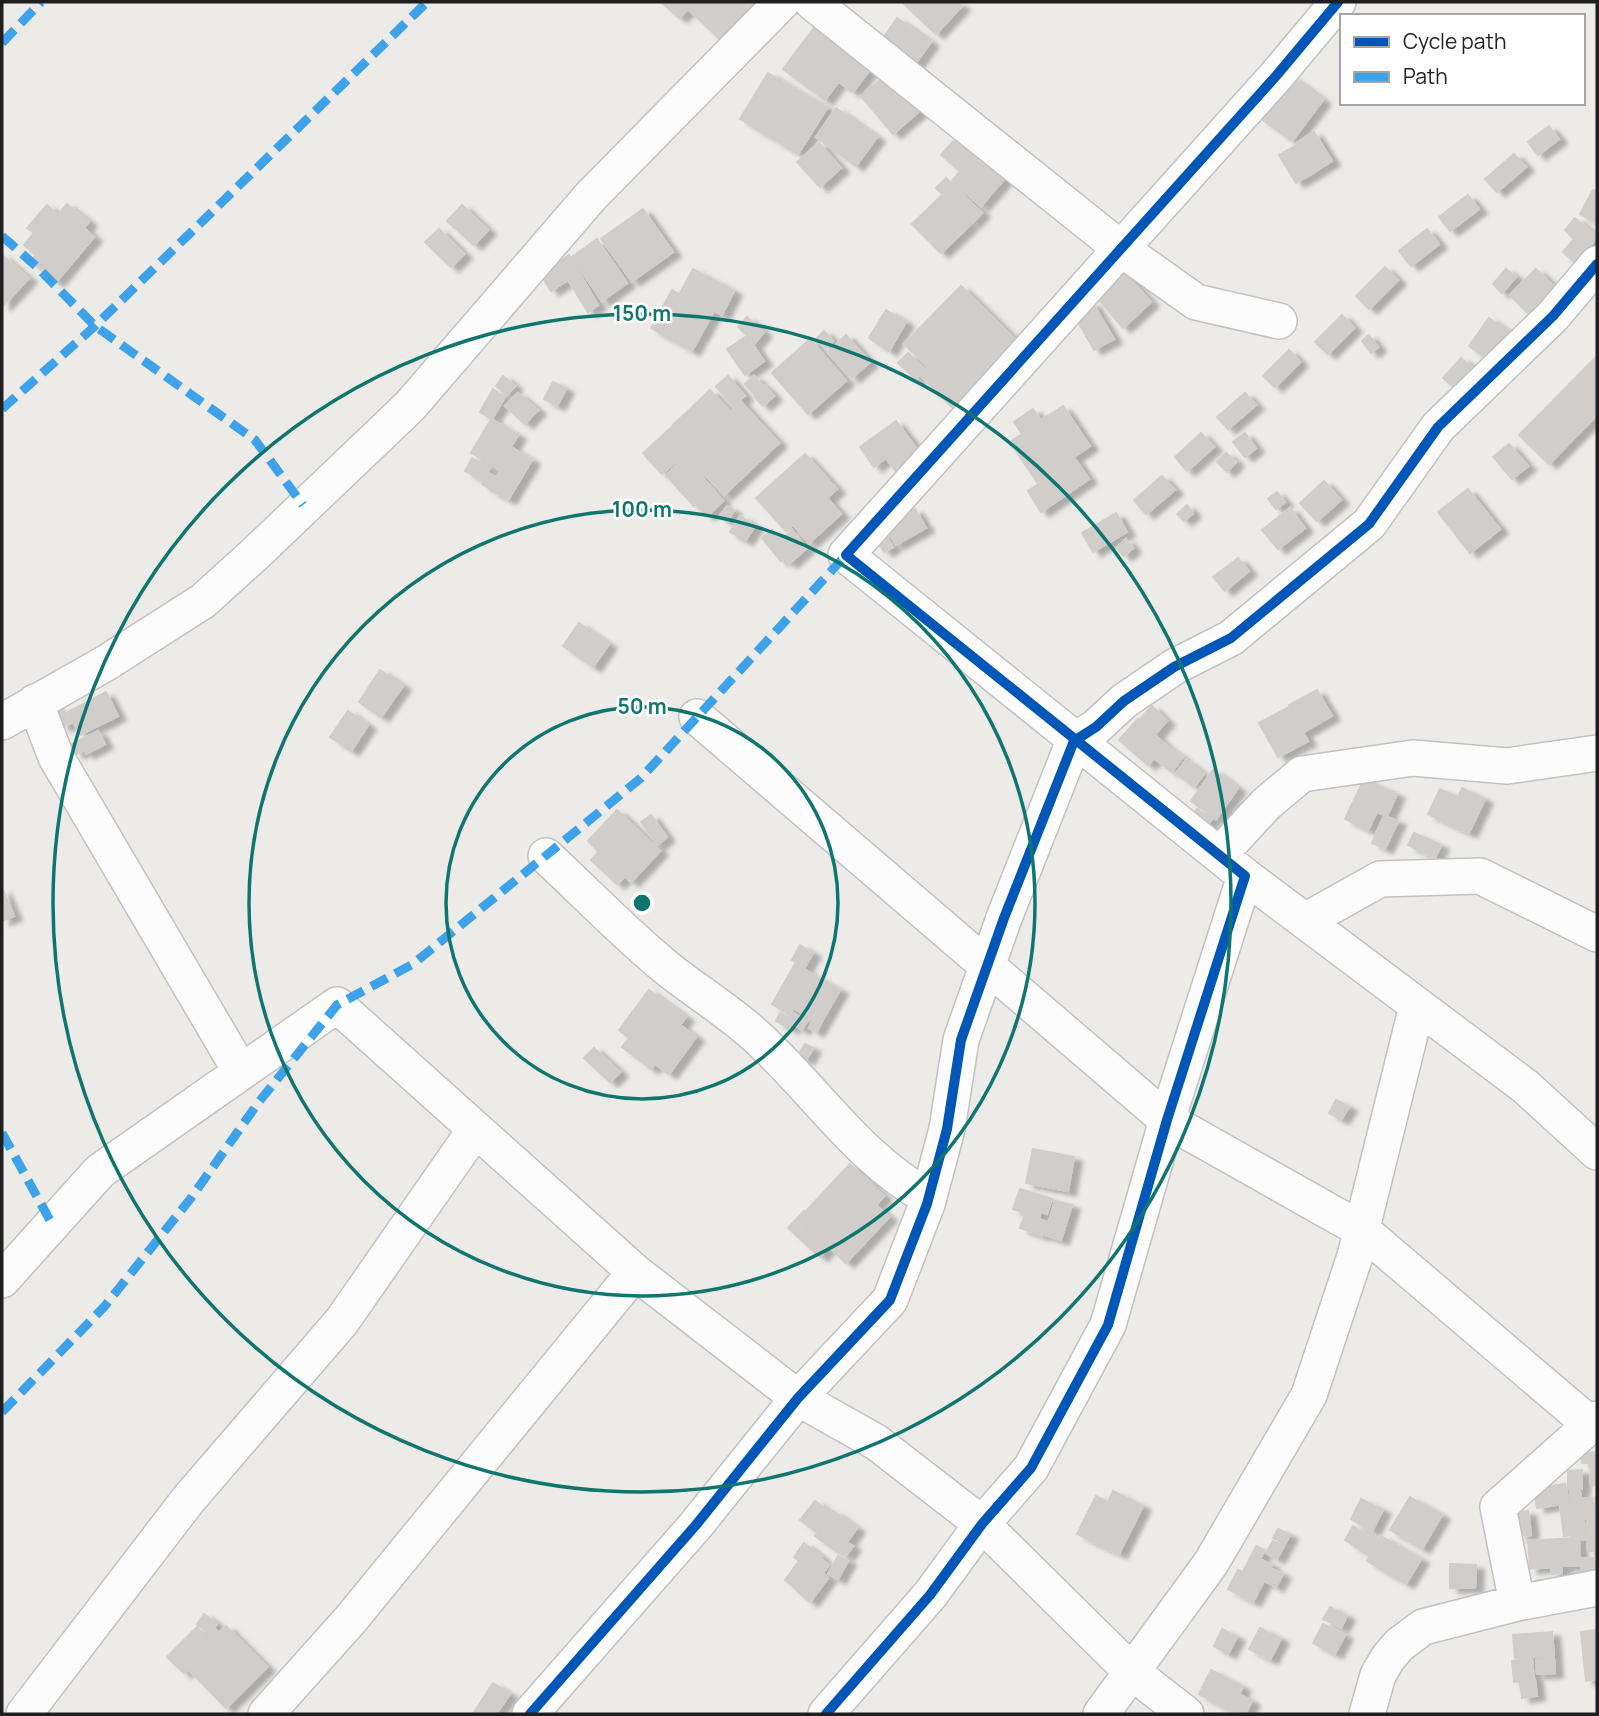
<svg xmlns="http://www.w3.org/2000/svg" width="1599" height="1716" viewBox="0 0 1599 1716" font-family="Manrope,sans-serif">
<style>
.building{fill:#d0cdcb;stroke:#d0cdca;stroke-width:2;filter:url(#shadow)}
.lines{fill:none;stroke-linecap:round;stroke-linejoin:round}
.minor-casing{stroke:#c3c2c0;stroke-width:38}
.minor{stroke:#fcfcfc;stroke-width:35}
.quiet{stroke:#3da2ea;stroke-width:9;stroke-dasharray:18 9;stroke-linecap:butt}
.cycleway-casing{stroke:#fff;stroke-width:15}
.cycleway{stroke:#0057b8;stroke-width:10}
.ring{fill:none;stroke:#0f766e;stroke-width:3.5}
.centre{fill:#0f766e;stroke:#fff;stroke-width:3.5}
.ring-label{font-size:21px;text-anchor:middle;font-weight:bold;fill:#0f766e;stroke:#fff;stroke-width:5;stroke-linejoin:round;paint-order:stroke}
</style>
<defs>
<filter id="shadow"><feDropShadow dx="8" dy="4.5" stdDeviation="2" flood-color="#0004"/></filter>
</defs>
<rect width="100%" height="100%" fill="#edebe8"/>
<path class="building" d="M661,2H695L679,18Z
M696,2H763L724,43L689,10Z
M957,2L962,6L936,34L903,3Z
M822,17L863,48L825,100L783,69Z
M897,18L931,42L913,67L880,43Z
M863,50L877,60L853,92L839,82Z
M892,70L924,107L893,134L861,96Z
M768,73L827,108L798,154L740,119Z
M1291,76L1323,100L1292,141L1260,118Z
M836,108L877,137L856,166L816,137Z
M1549,126L1559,139L1538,155L1528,142Z
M1314,132L1332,161L1316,171L1298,142Z
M959,135L977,150L960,171L941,155Z
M819,143L841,168L820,187L797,162Z
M1298,144L1315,172L1296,183L1279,155Z
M981,146L1011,171L981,206L952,181Z
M1514,154L1526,167L1497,192L1485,179Z
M946,178L982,213L972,223L936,188Z
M1593,190L1597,192V223L1580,214Z
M1468,195L1479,209L1450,231L1439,217Z
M941,196L970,225L941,253L912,224Z
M67,204L89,222L84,228L94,237L56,282L31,261L36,255L24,245L34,233L27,228L47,205L58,215Z
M462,205L488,230L474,245L447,221Z
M643,209L673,252L632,281L601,239Z
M1575,218L1597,237L1576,264L1563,252L1574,239L1565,230Z
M439,229L464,254L451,267L425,242Z
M1427,229L1439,244L1411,266L1399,251Z
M597,239L627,283L602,301L572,257Z
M2,255L29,278L3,306L2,304Z
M569,255L598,305L588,312L568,280L551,291L541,275Z
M1385,267L1398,280L1369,309L1356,296Z
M693,269L734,291L722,315L680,293Z
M1121,269L1151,302L1123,328L1094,294Z
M1506,269L1516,277L1502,293L1493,284Z
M1536,269L1559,291L1532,317L1510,295Z
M961,286L1021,345L956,411L920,375L928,367L904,344Z
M672,290L713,313L692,351L651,328Z
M1092,302L1114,339L1094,350L1073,313Z
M886,310L906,322L889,351L869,338Z
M1342,315L1354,328L1328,354L1315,342Z
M747,317L764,332L755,343L738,327Z
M1489,318L1509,332L1489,360L1469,346Z
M824,331L833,341L826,348L817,338Z
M846,335L870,362L852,378L828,352Z
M1369,335L1378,347L1371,353L1362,341Z
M747,336L764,361L745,375L727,349Z
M810,339L846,381L808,414L772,373Z
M1289,350L1300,362L1275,387L1263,376Z
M908,353L925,369L916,379L898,363Z
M1597,356V415L1549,464L1519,435Z
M1461,358L1478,373L1460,393L1443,378Z
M503,376L515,386L507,395L496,386Z
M728,376L745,396L733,406L716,386Z
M754,376L764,387L755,395L745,384Z
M553,382L566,389L557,406L544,399Z
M765,386L774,396L763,406L754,396Z
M493,389L505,397L492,419L480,412Z
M710,390L730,411L692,446L673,425Z
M518,393L538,410L525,424L505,406Z
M1245,393L1256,405L1228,429L1217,417Z
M741,402L779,443L724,495L704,474L695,483L676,463Z
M1063,406L1090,446L1037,482L1010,442L1022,434L1014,422L1033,409L1041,420Z
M491,419L518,435L511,447L532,460L508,500L490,490L502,471L471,453Z
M896,421L926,461L902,479L886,458L874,467L860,447Z
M673,426L692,447L662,474L643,453Z
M1201,433L1214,447L1187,471L1175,457Z
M1245,433L1256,448L1245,457L1233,442Z
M1509,444L1528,466L1512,479L1493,457Z
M1226,453L1236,462L1227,472L1217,462Z
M805,454L837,489L827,498L841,514L809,543L793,525L786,531L756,498Z
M472,458L490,468L483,481L465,471Z
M1075,459L1089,479L1041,512L1028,491Z
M676,466L693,485L702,477L713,489L694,506L666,475Z
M488,473L496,477L490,489L482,484Z
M1162,476L1175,490L1146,514L1134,500Z
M1324,481L1341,500L1317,521L1300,503Z
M1468,489L1500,529L1470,553L1438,512Z
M714,490L723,501L707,516L697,505Z
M1277,492L1285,502L1276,509L1268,499Z
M1187,505L1193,513L1184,521L1177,514Z
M727,506L734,510L727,521L719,517Z
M1290,508L1305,528L1278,549L1262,530Z
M915,509L926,528L896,545L885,527Z
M1116,513L1127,532L1093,552L1082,533Z
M740,516L755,526L745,541L730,532Z
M772,530L792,552L781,561L762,538Z
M792,530L807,548L789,564L785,558L793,552L782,539Z
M883,530L893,547L884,552L874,535Z
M1126,539L1133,548L1124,556L1117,548Z
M1238,558L1249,571L1225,591L1213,577Z
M579,623L609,644L593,667L563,646Z
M380,670L403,686L381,717L359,702Z
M1317,690L1332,716L1304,732L1289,705Z
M106,692L118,716L80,735L68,712Z
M1152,706L1167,721L1156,733L1140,719Z
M1289,707L1308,741L1278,757L1259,723Z
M64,709L71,723L63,727L56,713Z
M348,711L368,725L351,751L330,737Z
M1138,719L1166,745L1148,765L1119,740Z
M98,731L105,744L86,754L84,750L76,754L72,744Z
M1166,745L1183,757L1172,772L1155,759Z
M1186,760L1204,774L1194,787L1176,773Z
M1213,770L1238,788L1216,819L1191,801Z
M1364,779L1397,794L1387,816L1377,812L1368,830L1345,819Z
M1462,788L1485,799L1469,833L1428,814L1440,789L1458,797Z
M1197,809L1212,819L1207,826L1192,816Z
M617,810L660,851L631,882L625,876L617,884L591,860L599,852L588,841Z
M651,815L667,837L657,845L641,822Z
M1384,816L1398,821L1385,849L1372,843Z
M1414,833L1441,845L1435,858L1408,845Z
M2,888L14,916L2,921Z
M800,945L813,953L805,967L792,960Z
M795,964L840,990L816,1032L809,1028L813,1020L793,1008L790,1014L772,1004Z
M649,990L686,1017L680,1025L696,1037L669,1074L655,1064L651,1069L622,1047L629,1038L619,1030Z
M792,1012L807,1021L802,1030L793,1024L791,1029L776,1021L780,1013L788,1018Z
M805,1044L813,1048L806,1060L798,1055Z
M594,1048L620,1072L610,1082L584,1058Z
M1336,1100L1349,1107L1341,1120L1329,1113Z
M1033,1149L1074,1157L1068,1191L1026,1183Z
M850,1164L884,1196L876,1205L889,1217L846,1263L807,1226L814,1219L806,1211Z
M1020,1189L1052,1199L1047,1214L1041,1212L1039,1217L1013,1209Z
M1055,1201L1072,1205L1061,1240L1045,1235Z
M804,1211L812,1218L804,1227L827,1248L820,1257L788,1228Z
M1025,1214L1047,1222L1042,1236L1020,1228Z
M1597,1452V1485H1591L1590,1463H1582V1453Z
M1582,1470V1489H1568V1471Z
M1565,1484L1569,1503L1537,1508L1534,1489Z
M1113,1491L1143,1506L1119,1554L1077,1534L1096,1496L1108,1502Z
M1580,1491L1585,1528L1575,1529L1570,1492Z
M1597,1496V1551H1588L1587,1520H1596L1595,1497Z
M1410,1497L1442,1515L1422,1549L1390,1530Z
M1592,1498L1593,1518L1584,1519L1583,1499Z
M1361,1499L1383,1510L1372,1531L1351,1519Z
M815,1501L830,1512L815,1531L800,1520Z
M1570,1504L1573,1535L1564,1536L1560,1506Z
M833,1511L857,1528L839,1553L815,1536Z
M1528,1511L1530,1526L1519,1527L1517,1512Z
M1353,1526L1377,1540L1368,1555L1345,1540Z
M1530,1527L1531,1535L1520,1536L1519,1528Z
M1584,1528L1586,1539L1576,1540L1575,1529Z
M1278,1529L1290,1535L1285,1544L1273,1538Z
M1381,1536L1421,1559L1406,1584L1367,1561Z
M1575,1538L1579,1541L1580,1565L1562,1566V1573L1552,1574L1551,1567L1530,1569L1528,1541Z
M1273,1541L1284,1546L1277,1559L1266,1553Z
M847,1542L853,1546L846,1556L841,1551Z
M804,1543L822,1557L797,1590L785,1580L799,1561L794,1557Z
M1256,1546L1264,1550L1260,1559L1272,1565L1253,1602L1228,1589L1238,1570L1243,1572Z
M838,1556L848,1561L838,1579L828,1574Z
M1581,1558H1594L1597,1581L1583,1582Z
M821,1559L829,1565L823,1573L828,1578L810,1602L797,1591Z
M1450,1564L1476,1565L1475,1588H1450Z
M1272,1569L1283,1574L1276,1587L1266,1582Z
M1330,1607L1347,1616L1341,1628L1323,1619Z
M204,1614L217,1624L209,1634L197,1624Z
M1323,1624L1345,1635L1335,1654L1313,1643Z
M226,1626L267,1667L226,1708L189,1670L199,1659L192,1652L215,1629L219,1633Z
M197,1627L207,1637L197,1647L187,1637Z
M1260,1628L1281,1639L1270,1660L1249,1649Z
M1222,1629L1237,1637L1228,1654L1214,1646Z
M1597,1630V1679L1586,1681L1581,1632Z
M1552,1632L1554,1656L1515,1658L1513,1635Z
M186,1638L196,1648L191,1652L198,1659L184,1673L167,1657Z
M1554,1658L1555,1673L1537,1674L1536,1660Z
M1532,1659L1534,1680L1514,1682L1512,1661Z
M1211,1670L1243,1687L1239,1694L1252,1701L1245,1714H1237L1199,1694Z
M1535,1680L1537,1696L1522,1698L1520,1683Z
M493,1683L510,1694L496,1714H473Z"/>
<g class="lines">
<g class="minor-casing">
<path id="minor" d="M812,2L1120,248L1196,302L1279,321
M35,702L56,757L241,1072
M697,717L1167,1120L1362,1230L1591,1425
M2,722L106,663L203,601L256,553L410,406L591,196L782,2
M1219,855L1266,804L1302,774L1413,758L1507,766L1597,753
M546,856C586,893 625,934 668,969C697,992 730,1012 757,1037C814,1089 859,1159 928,1197
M1245,876L1526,1087L1597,1152
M1305,921L1380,879L1480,876L1597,934
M2,1280L100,1171L337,1005L635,1272L798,1398L876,1442L982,1524L1132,1672L1186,1714
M1517,1603L1498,1507L1597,1419
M24,1714L188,1500L342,1321L475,1130
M266,1714L351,1619L635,1272
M530,1714L696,1525L798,1398L890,1300L927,1204L947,1129L961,1040L1004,918L1074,741L1096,727L1124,701L1174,667L1231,638L1369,524L1438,427L1553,316L1597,264
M826,1714L930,1595L982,1524L1031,1468L1108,1325L1167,1120L1245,876L846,555L1276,76L1338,2
M1101,1714L1211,1563L1309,1395L1355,1256L1417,1006
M1367,1714L1378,1675L1388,1658L1399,1645L1423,1627L1517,1603L1597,1588"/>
</g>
<use href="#minor" class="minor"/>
<path class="quiet" d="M2,43L41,2
M2,236L37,267L95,326L255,440L303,505
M2,409L95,326L427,2
M2,1133L52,1224
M2,1412L104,1307L191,1198L258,1103L337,1005L413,964L641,778L846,555"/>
<g class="cycleway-casing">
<path id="cycleway" d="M530,1714L696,1525L798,1398L890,1300L927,1204L947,1129L961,1040L1004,918L1074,741L1096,727L1124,701L1174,667L1231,638L1369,524L1438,427L1553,316L1597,264
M826,1714L930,1595L982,1524L1031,1468L1108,1325L1167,1120L1245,876L846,555L1276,76L1338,2"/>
</g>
<use href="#cycleway" class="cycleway"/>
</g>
<g class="ring">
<circle cx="642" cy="903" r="196"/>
<circle cx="642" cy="903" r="393"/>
<circle cx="642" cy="903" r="589"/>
</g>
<circle cx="642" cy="903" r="10" class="centre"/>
<g class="ring-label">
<text x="642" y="321">150 m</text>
<text x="642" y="517">100 m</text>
<text x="642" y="714">50 m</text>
</g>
<rect width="1599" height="1716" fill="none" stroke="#1f1f1f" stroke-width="7"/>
<rect x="1340" y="14" width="245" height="91" fill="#ffffff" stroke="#a5a5a5" stroke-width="2"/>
<rect x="1354" y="37" width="35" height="10" fill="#0057b8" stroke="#a5a5a5" stroke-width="2"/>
<text x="1403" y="49" font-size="21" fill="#1f1f1f">Cycle path</text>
<rect x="1354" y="72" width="35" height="10" fill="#3da2ea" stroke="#a5a5a5" stroke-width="2"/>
<text x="1403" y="84" font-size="21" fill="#1f1f1f">Path</text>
</svg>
